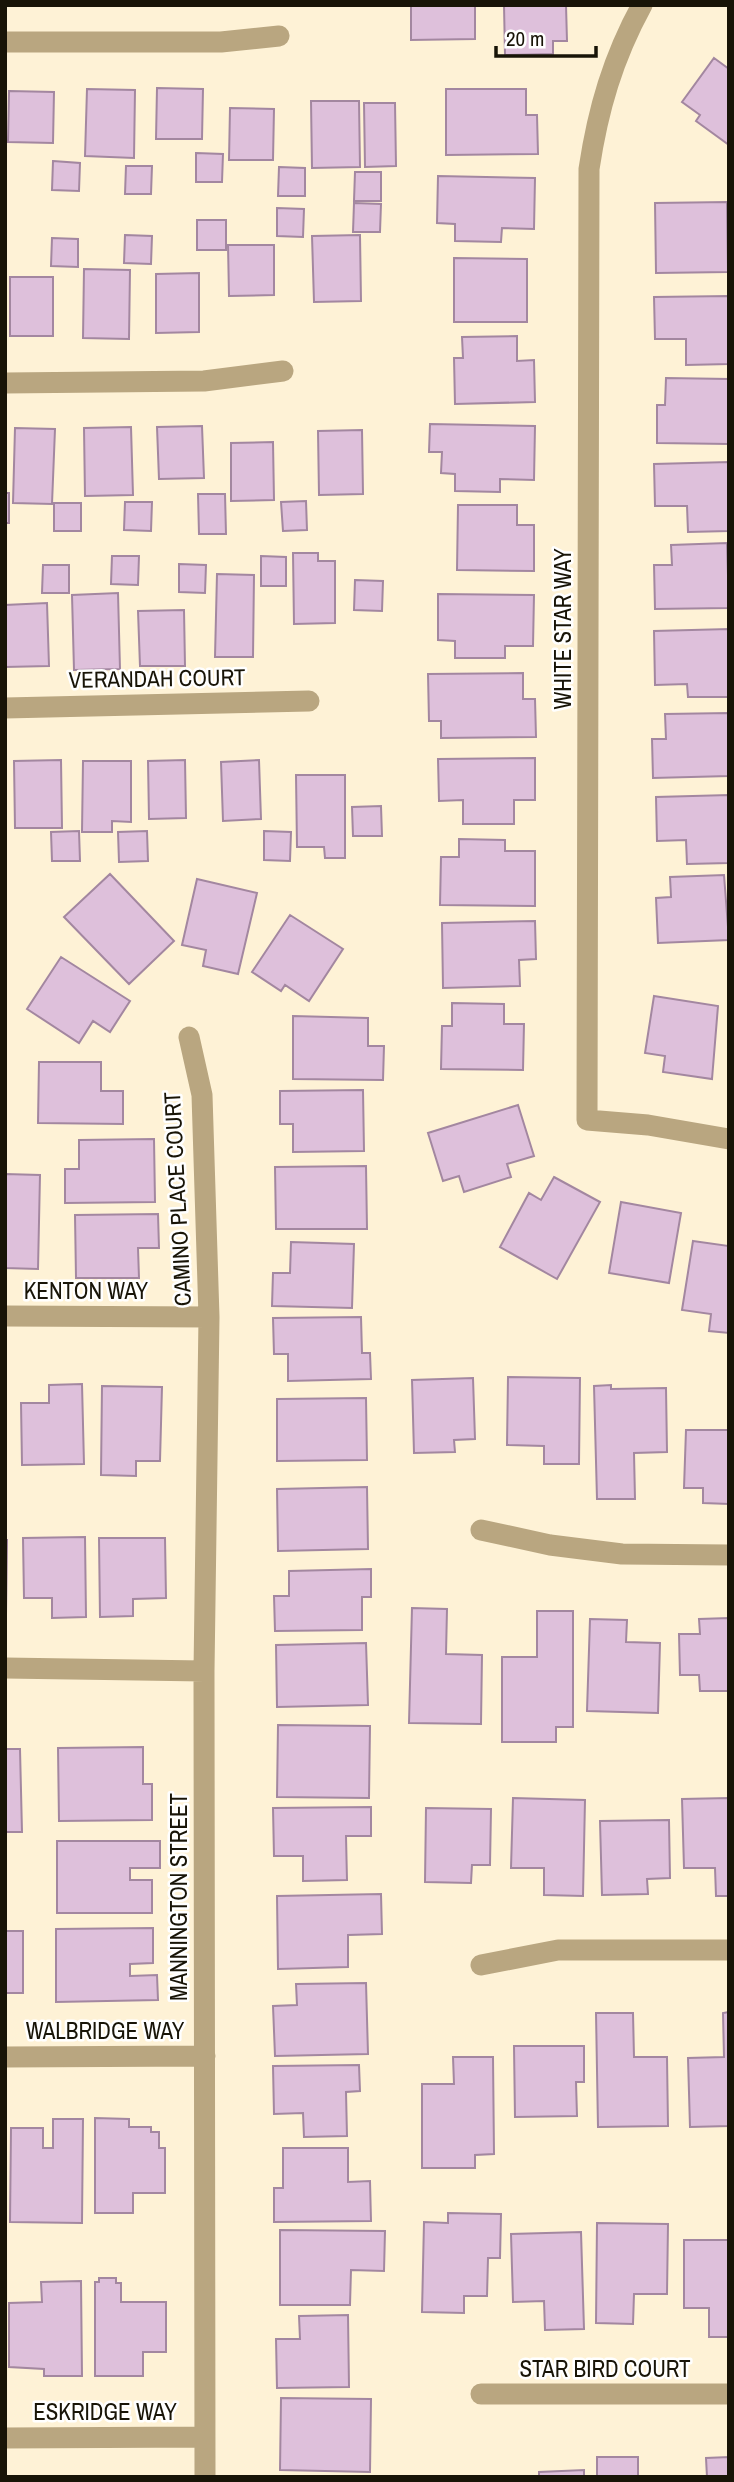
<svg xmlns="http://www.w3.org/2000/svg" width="734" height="2482" viewBox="0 0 734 2482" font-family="'Archivo Narrow',sans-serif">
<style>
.building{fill:#dec0db;stroke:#a387a0;stroke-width:2}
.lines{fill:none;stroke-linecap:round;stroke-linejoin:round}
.minor{stroke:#b9a680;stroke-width:21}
.labels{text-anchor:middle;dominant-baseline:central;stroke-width:5;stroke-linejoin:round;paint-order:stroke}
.street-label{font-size:23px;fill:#181407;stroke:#fff}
</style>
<rect width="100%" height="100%" fill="#fef2d6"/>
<path class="building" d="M411,5H475V39L411,40Z
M504,5H566L567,41H553V54L505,55Z
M714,58L729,69V145L696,121L700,115L682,102Z
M157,88L203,89L202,139H156Z
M87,89L135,90L134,158L85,156Z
M446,89H526V115H537L538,154L446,155Z
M9,91L54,92L53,143L8,142Z
M311,101H359L360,167L312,168Z
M364,103H395L396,166L365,167Z
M230,108L274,109L273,160H229Z
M196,153L223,154L222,182H196Z
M53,161L80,163L79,191L52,190Z
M126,166H152L151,194H125Z
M279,167L305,168V196H278Z
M355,172H381V201H354Z
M438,176L535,178L534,229L502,228L501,242L455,241V224L437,223Z
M727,202L728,272L656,273L655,203Z
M354,203L381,204L380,232H353Z
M277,208L304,209L303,237L277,236Z
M197,220H226V250H197Z
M125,235L152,236L151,264L124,263Z
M360,235L361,301L314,302L312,236Z
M52,238L78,239V267L51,266Z
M228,245H274V295L229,296Z
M454,258L527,259V322H454Z
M84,269L130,270L129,339L83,338Z
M199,273V332L156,333V274Z
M10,277H53V336H10Z
M729,296V364L686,365V339H655L654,297Z
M517,336V361L534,360L535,402L455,404L454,358H463L462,337Z
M666,378L729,379V444L657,443V405H665Z
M430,424L535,426L534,480L500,479V492L455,491V474L441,473L442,452H429Z
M202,426L204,478L159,479L157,427Z
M131,427L133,495L85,496L84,428Z
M15,428L55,429L52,504L13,503Z
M362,430L363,494L319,495L318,431Z
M273,442L274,500L231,501V443Z
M729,462V531L688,532L687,506H655L654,464Z
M5,493H9V523H5Z
M198,494H225L226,534H199Z
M306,501L307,530L283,531L281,502Z
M125,502H152L151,531L124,530Z
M54,503H81V531H54Z
M458,505H517V525H534V571L457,570Z
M727,543L729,608L655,609L654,565H672L671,545Z
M293,553H318V561H335V623L294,624Z
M112,556H139L138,585L111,584Z
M261,556L286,557V586H261Z
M179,564L206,565L205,593L179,592Z
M43,565H69V593H42Z
M217,574L254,575L253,657H215Z
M355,580L383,581L382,611L354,610Z
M118,593L120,669L74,670L72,595Z
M438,594L534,595L533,646H505V658H455V641L438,640Z
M47,603L49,666L5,667V605Z
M184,610L185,666H140L138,611Z
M729,629V697H688L687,684L655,685L654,631Z
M523,673V699H535L536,737L441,738V721H429L428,674Z
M729,713V776L653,778L652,739H666L665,714Z
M535,758V800H514V824H463V800L439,801L438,759Z
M61,760L62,828H15L14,761Z
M185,760L186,818L149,819L148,761Z
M259,760L261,819L223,821L221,762Z
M83,761H131V822L112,821V832H82Z
M296,775H345V858H325L324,847H297Z
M729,795V863L687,864L686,840L657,841L656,797Z
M381,806L382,836H353L352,807Z
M79,831L80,861H52L51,832Z
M147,831L148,861L119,862L118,832Z
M264,831L291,832L290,861L264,860Z
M459,839L505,840V851H535V906L440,905L441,857H459Z
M110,874L174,941L129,984L64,917Z
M724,875L729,940L658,943L656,898L671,897L670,877Z
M197,879L257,893L238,974L203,966L206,950L182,945Z
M290,915L343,949L309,1001L285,985L281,991L252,972Z
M535,921L536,959L519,960L520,986L443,988L442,923Z
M61,957L130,1001L110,1032L93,1021L79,1043L27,1009Z
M654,996L718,1006L712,1079L663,1072L665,1056L645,1053Z
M452,1003L504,1004V1024H524L523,1070L441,1069L442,1026H452Z
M293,1016L368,1018V1046H384L383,1080L293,1079Z
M39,1062H101V1091H123V1124L38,1123Z
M363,1090L364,1151L293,1152V1124H280V1091Z
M518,1105L534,1156L507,1164L511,1177L464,1192L459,1176L443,1181L428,1133Z
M154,1139L155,1202L65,1203V1169H79V1140Z
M366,1166L367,1229H276L275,1167Z
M5,1174L40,1175L38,1269L5,1268Z
M554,1177L600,1202L557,1279L500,1247L529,1193L541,1200Z
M621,1202L681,1213L669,1283L609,1273Z
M158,1214L159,1248H138L139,1278H76L75,1215Z
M693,1241L729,1246V1333L709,1331L711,1314L682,1310Z
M291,1242L354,1244L352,1308L272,1306L273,1273H290Z
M361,1317L362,1353H370L371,1379L288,1381V1354H274L273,1318Z
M508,1377L580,1378L579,1464H544V1446L507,1445Z
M473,1378L475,1439L454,1440L455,1452L414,1453L412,1380Z
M82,1384L84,1464L22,1465L21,1403H49V1385Z
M611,1385V1389L666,1388L667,1452L634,1453L635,1499H597L594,1386Z
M102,1386L162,1387L160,1461H136V1476L101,1475Z
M366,1398L367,1460L277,1461V1399Z
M686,1430H729V1504L703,1503V1488H684Z
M367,1487L368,1549L278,1551L277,1489Z
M85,1537L86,1617L52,1618V1598H24L23,1538Z
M99,1538H165L166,1598L133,1599V1616L100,1617Z
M5,1540H7L6,1615H5Z
M371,1569V1597H362V1630L275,1631L274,1596H289V1571Z
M412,1608L447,1609L446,1654L482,1655L481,1724L409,1723Z
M537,1611H573V1727H556V1742H502V1657H537Z
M729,1618V1691H700L699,1675H680L679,1634H700L699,1619Z
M590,1619L627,1620L626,1642L660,1643L658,1713L587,1711Z
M366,1643L368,1705L277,1707L276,1645Z
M278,1725L370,1726L369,1798L277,1797Z
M143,1747V1784H152V1820L59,1821L58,1748Z
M5,1749H20L22,1832H5Z
M513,1798L585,1800L583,1896L544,1895V1868H511Z
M729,1798V1896H716L715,1868H684L682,1799Z
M371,1807V1836H346L347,1880L303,1881V1856H274L273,1808Z
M426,1808L491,1809L490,1865H472L471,1883L425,1882Z
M669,1820L670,1878L647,1879L648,1894L602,1895L600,1821Z
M57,1841H160V1868H130V1880H152V1913H57Z
M381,1894L382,1934L348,1935V1967L278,1969L277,1896Z
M153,1928V1963L130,1964V1976L157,1975L158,2000L56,2002V1929Z
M5,1931H23V1993H6V1997Z
M366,1983L368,2054L275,2056L273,2006L297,2005L296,1984Z
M729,2012V2126L690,2127L688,2058L724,2057L723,2013Z
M596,2013H633L634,2057H667L668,2126L598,2127Z
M514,2046H584V2082H576L577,2116L515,2117Z
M453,2057H493L494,2154L475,2155V2168H422V2084H454Z
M359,2065L360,2091L346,2092L347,2136L304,2137L303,2113L274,2114L273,2066Z
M95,2118L129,2119V2127H151V2132H159V2148H165V2193H133V2213H95Z
M53,2119H83L82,2223L10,2222L11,2128H43V2148H53Z
M283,2148H348V2182L370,2181L371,2221L274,2222V2188H283Z
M448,2213L501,2214L500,2258H488L487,2296H464V2313L422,2312L424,2222L448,2223Z
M597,2223L668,2224L667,2294H634L633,2324L596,2323Z
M280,2230L385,2231L384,2271L351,2270L350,2305H280Z
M581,2232L584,2329L545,2330L544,2301L513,2302L511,2234Z
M684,2240H729V2337H709V2308H684Z
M99,2278H116V2283H121V2302H166V2352H143V2376H95V2282H99Z
M81,2281L82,2376H44V2369L9,2367V2303L42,2302L41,2282Z
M348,2315L349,2387L277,2388L276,2339H300L299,2316Z
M281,2398L371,2399L370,2472L280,2470Z
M597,2457H638V2477H597Z
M729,2457V2477H707L706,2458Z
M584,2470V2477H539V2472Z"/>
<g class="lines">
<path class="minor" d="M642,5C613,58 598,109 589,169L587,1120L648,1125L729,1139
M5,42H221L279,36
M5,383L204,381L283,371
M5,708L309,701
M189,1037L202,1095L209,1317L204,1671L205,2477
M5,1316L209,1317
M481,1530L550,1545L622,1554L729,1555
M5,1668L204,1671
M481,1965L558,1950H729
M5,2057L205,2056
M481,2394H729
M5,2438L205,2437"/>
</g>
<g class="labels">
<g class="street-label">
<text transform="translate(562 629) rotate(-90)">WHITE STAR WAY</text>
<text transform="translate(157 678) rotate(-1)">VERANDAH COURT</text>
<text transform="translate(177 1199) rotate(-93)">CAMINO PLACE COURT</text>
<text x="86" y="1290">KENTON WAY</text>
<text transform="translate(178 1897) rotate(-90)">MANNINGTON STREET</text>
<text x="105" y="2030">WALBRIDGE WAY</text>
<text x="605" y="2368">STAR BIRD COURT</text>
<text x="105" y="2411">ESKRIDGE WAY</text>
</g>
</g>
<rect width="734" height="2482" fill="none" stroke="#181407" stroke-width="14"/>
<path d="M496 46v10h100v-10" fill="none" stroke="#181407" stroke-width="3.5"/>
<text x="506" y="46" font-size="21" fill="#181407" stroke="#ffffff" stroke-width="5" paint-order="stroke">20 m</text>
</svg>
